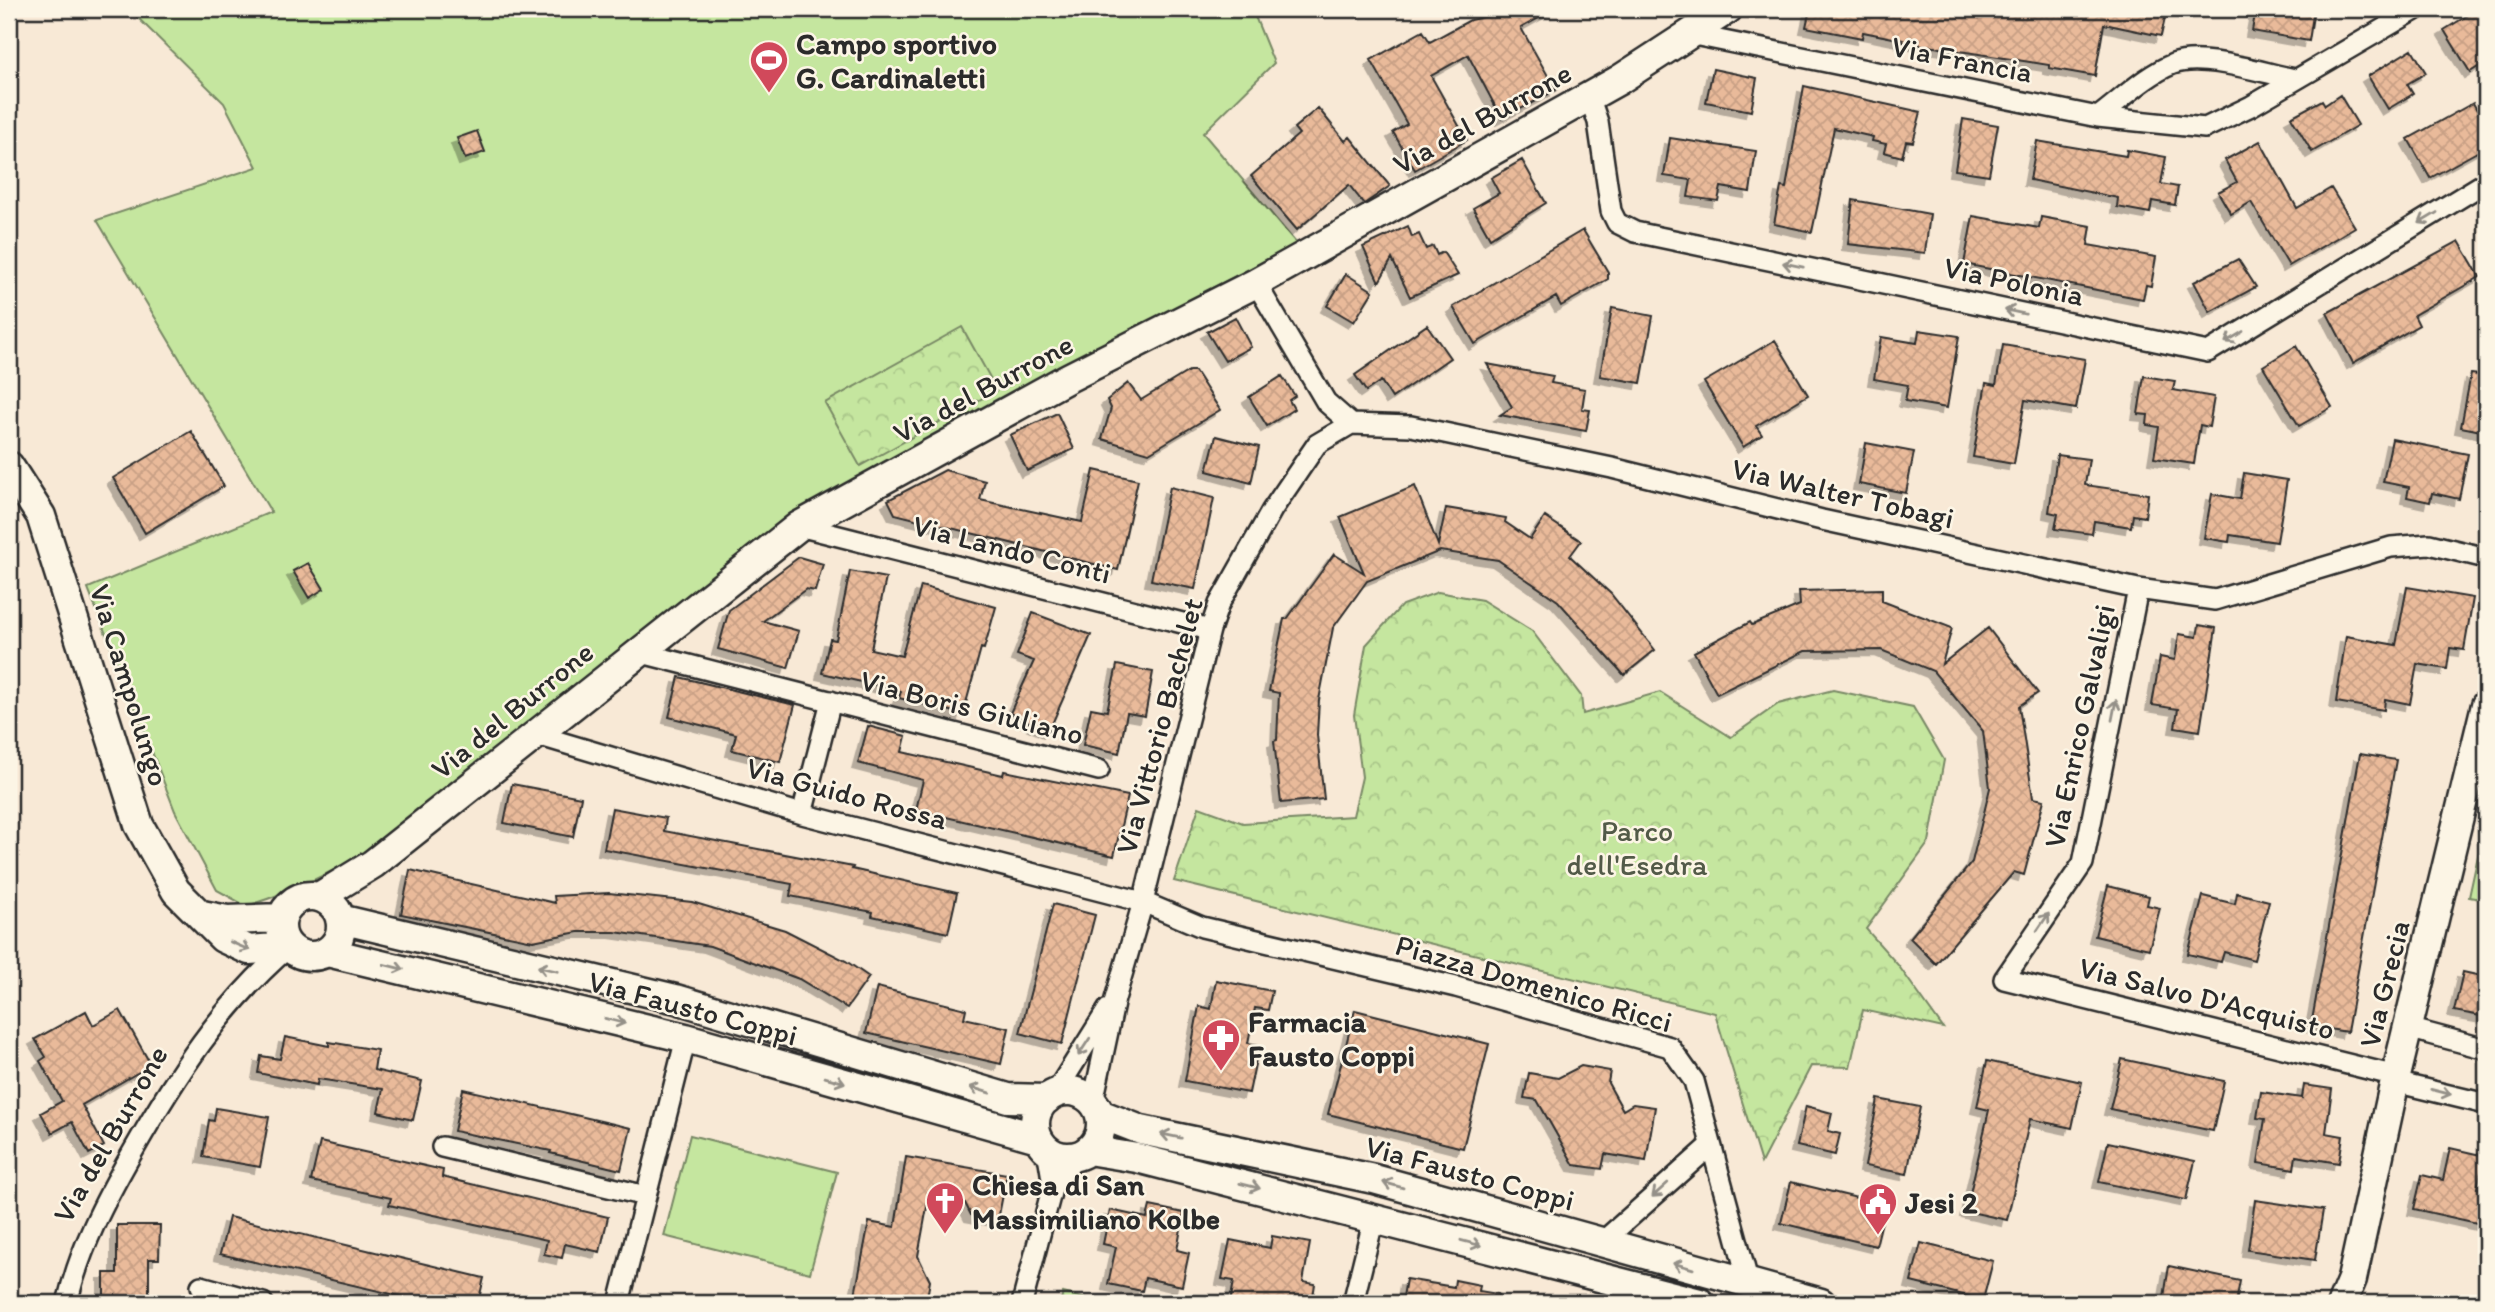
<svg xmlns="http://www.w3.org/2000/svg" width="2495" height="1312" viewBox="0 0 2495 1312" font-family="Itim,sans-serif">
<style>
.grass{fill:#c5e69f;stroke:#788865;stroke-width:2}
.park{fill:url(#park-crowns);stroke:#788865;stroke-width:2}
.building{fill:url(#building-cross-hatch);stroke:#2b2b2b;stroke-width:2;filter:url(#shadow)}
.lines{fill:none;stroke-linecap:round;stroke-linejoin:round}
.street-casing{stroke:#2b2b2b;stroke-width:24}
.secondary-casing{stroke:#2b2b2b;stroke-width:33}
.street{stroke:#fcf5e5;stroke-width:19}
.secondary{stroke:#fcf5e5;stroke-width:28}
.oneway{stroke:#949088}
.labels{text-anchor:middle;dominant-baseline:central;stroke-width:5;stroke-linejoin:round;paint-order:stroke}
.poi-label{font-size:30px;font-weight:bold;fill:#2b2b2b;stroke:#fcf5e5;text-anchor:start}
.street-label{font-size:30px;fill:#2b2b2b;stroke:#fcf5e5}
.park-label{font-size:30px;fill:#525a48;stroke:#fcf5e5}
</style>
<defs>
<pattern id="park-crowns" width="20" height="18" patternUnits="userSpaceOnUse" patternTransform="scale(1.75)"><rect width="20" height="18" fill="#c5e69f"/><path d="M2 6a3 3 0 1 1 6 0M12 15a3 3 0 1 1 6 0" fill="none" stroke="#a9c589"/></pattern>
<pattern id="building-cross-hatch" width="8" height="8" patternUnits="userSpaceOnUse" patternTransform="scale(1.75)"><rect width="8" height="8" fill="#e9ba9a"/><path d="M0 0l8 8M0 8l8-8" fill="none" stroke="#c8a085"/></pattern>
<filter id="shadow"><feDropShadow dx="-6" dy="6" stdDeviation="0" flood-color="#0004"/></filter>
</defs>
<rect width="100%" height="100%" fill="#f8e9d6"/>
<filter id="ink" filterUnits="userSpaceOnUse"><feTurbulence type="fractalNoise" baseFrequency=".0143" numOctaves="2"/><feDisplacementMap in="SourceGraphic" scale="14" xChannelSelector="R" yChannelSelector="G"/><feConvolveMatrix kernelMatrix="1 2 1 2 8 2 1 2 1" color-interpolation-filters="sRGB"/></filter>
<g filter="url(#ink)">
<path class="grass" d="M129,9H1252L1274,63L1203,133L1297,244L1080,357L810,505L402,829C350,863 306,888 246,906L217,890L175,811L88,588L271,512L97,220L257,167L224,103Z
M690,1135L837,1172L810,1273L664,1236Z"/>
<path class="park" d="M962,327L997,390L860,466L825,403Z
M1438,592L1482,600L1532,631L1581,696L1583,714L1660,692L1731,737L1778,704L1833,690L1913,707L1944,760L1929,842L1866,929L1898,965L1943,1028L1863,1010L1850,1067L1811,1066L1761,1163L1715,1013L1174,881L1199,807L1243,823L1353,816L1362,777L1354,715L1366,645L1402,605Z
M2486,819V900L2469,897Z
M1063,1293L1103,1303H1060Z"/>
<path class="building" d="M1521,9H1555L1521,28L1556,90L1502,119L1468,55L1431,76L1467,140L1415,170L1393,132L1407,124L1371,60L1423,31L1430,42L1470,20Z
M1810,9H1947L1986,15L1987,9H2167L2161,36L2104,24L2095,76L2049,68V65L1902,42L1903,40L1863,32L1862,38L1806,27Z
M2256,9H2314L2309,41L2252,31Z
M2478,9H2486V62L2470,72L2444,30Z
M2412,49L2426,73L2407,84L2413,94L2388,109L2368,76Z
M1713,69L1757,78L1751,111L1706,102Z
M1804,86L1921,112L1913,142L1906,141L1902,157L1884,152L1886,144L1872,141L1873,137L1834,128L1812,232L1774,224L1781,187L1786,188Z
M2340,95L2358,125L2312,152L2291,117L2322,100L2325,105Z
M2473,103L2486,126V147L2430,178L2408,139Z
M1318,108L1345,141L1350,137L1390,186L1364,204L1349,185L1297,230L1251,176L1299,134L1294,128Z
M1963,119L1998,125L1989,175L1955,170Z
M477,131L485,152L465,159L457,138Z
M1670,138L1756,151L1750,192L1721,187L1718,201L1688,197L1691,180L1664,176Z
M2037,141L2126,156L2127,150L2166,157L2161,184L2178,187L2175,205L2152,201L2150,213L2117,207L2118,198L2030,180Z
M2260,141L2297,208L2331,188L2355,227L2289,266L2251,202L2231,214L2218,192L2237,182L2225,160Z
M1522,160L1546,203L1490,238L1473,208L1499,193L1491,178Z
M1853,200L1930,214L1925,253L1848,244Z
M1973,216L2039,228L2041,217L2091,226L2088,245L2156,257L2151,286L2146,285L2143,299L1964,264Z
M1408,226L1412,237L1419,234L1426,249L1433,246L1437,255L1443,252L1458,275L1410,297L1392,259L1379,282L1363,247Z
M1583,230L1608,272V279L1561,306L1556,297L1475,344L1453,307Z
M2459,241L2480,277L2414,315L2419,325L2353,363L2327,313Z
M2238,259L2256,287L2210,312L2194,282Z
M1346,274L1373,291L1354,322L1327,306Z
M1612,308L1653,316L1641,383L1600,376Z
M1235,317L1251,347L1225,361L1207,332Z
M1427,325L1450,358L1392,398L1381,381L1366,391L1355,375Z
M1919,330L1959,336L1947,408L1905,401L1908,385L1874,379L1881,337L1917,343Z
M1775,340L1808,395L1756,426L1762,435L1743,447L1704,382Z
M2003,345L2085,359L2076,409L2025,400L2014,464L1973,457L1986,383L1996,385Z
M2296,346L2332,407L2299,426L2263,366Z
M1487,364L1553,376L1551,383L1585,389L1582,409L1590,410L1586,431L1500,415L1512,407Z
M1189,371H1195L1220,410L1149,453L1102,439L1111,408L1107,400L1128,383L1141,400Z
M2471,374L2486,376V432L2461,427Z
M1282,376L1295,396L1289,400L1294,409L1267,426L1249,397Z
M2144,376L2175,381L2173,390L2214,397L2209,427L2200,425L2194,464L2154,458L2159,427L2147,425L2148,415L2138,414Z
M1057,413L1074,449L1027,471L1010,435Z
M191,431L224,486L145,533L113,478Z
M1216,436L1259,447L1251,483L1207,471Z
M2392,439L2468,454L2459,499L2432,493L2430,502L2407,497L2409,487L2383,482Z
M1866,443L1914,452L1906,493L1859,484Z
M2057,455L2089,459L2085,485L2148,494L2145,517L2133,515L2131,527L2094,521L2092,534L2055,529L2058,514L2049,512Z
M945,470L985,481L980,500L1082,522L1094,470L1138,480L1118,570L895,514L888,500Z
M2244,473L2287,480L2277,542L2230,535L2229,542L2204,538L2212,494L2240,499Z
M1415,486L1438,545L1446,508L1506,518L1505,522L1530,539L1545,517L1581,541L1570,556L1611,594L1655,650L1624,675L1558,601L1498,560L1440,551L1367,581L1333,628L1319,700L1317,735L1324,799L1281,803L1274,741L1277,740L1279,693L1269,691L1284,619H1287L1334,554L1364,573L1340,517Z
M1170,487L1214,498L1195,589L1151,580Z
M799,557L823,564L815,591L806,589L763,621L799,631L788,668L718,649L729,610Z
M308,563L324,589L309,598L293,571Z
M850,571L886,578L871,649L902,656L921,586L996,607L984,649L981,648L963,714L899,698L901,691L822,673L830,639L836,640Z
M2407,587L2473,598L2464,650L2450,648L2447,669L2417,664L2410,704L2385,699L2384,710L2336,702L2346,636L2396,645Z
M1882,589V601L1952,628L1942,664L1988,628L2038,693L2019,706L2033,798L2044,800L2024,875L2014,872L1936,964L1910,938L1972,862L1990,788L1983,731L1933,671L1881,650L1805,651L1717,694L1694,652L1750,622L1752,625L1800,605L1799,591Z
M1033,613L1091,635L1049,731L1010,713L1034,661L1017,655Z
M2199,625L2216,628L2200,731L2175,727L2178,709L2152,705L2160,657L2175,660L2179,634L2197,637Z
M1117,665L1153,672L1145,716L1127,713L1119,753L1083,745L1091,708L1107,711Z
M679,677L795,705L780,762L732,750L736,734L669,717Z
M868,726L906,736L902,752L1003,775L1004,771L1128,796L1114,856L916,810L923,780L858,763Z
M2360,754L2396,760L2347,1032L2311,1026Z
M512,784L581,797L573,837L504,823Z
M612,808L666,818L664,831L853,867L852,869L957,893L948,933L872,916L873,912L790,896L792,884L604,849Z
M410,870L555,903L554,896L609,893L692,902L785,930L846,961L869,977L847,1008L799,979L710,946L615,932H578L533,941L401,914Z
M2108,886L2149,896L2147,905L2160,908L2149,949L2095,936Z
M2237,893L2269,901L2254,960L2224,952L2221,962L2188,954L2203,896L2235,904Z
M1053,904L1095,915L1062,1044L1020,1033Z
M2463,972L2486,977V1017L2454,1011Z
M1216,980L1272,991L1268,1010L1255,1008L1248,1043L1259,1045L1249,1093L1185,1081L1199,1006L1211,1009Z
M877,987L966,1009L964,1018L1009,1028L1001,1064L866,1033Z
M120,1010L151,1065L82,1105L104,1146L89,1154L72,1122L52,1133L41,1113L62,1101L40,1061L46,1057L35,1039L86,1011L93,1025Z
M1355,1010L1489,1044L1463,1148L1328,1114Z
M285,1037L329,1046V1042L377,1050L374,1070L422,1081L413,1120L378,1112L383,1089L318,1079L317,1085L258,1073L261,1056L280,1059Z
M2122,1059L2224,1081L2213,1131L2110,1109Z
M1987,1061L2082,1082L2072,1128L2030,1119L2007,1220L1966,1211L1989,1110L1977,1107Z
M1581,1066L1610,1071L1608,1083L1623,1110L1633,1104L1655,1107L1646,1161L1605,1154L1602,1169L1574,1165L1537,1100L1524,1098L1529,1073L1558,1078Z
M2304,1085L2332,1089L2326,1133L2343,1136L2339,1163L2296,1156L2294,1169L2258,1163L2265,1119L2257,1118L2261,1092L2302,1098Z
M463,1089L631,1128L621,1170L550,1153L551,1151L454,1131Z
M1878,1099L1920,1107L1907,1174L1865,1166Z
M1806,1106L1832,1113L1828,1131L1840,1134L1835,1155L1797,1146Z
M216,1108L269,1117L260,1167L203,1157L209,1120L214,1121Z
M320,1142L443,1170L442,1177L608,1217L600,1252L565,1244L562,1258L544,1254L547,1240L389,1205L391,1198L311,1181Z
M2108,1142L2195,1161L2186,1200L2099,1182Z
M2450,1148L2485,1156L2477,1188L2486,1190V1225L2414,1209L2422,1175L2443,1180Z
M906,1157L1007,1174L998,1220L971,1215L965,1203L929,1196L918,1256L930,1281L926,1303H859L855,1295L869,1222L895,1227Z
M1791,1182L1886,1205L1876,1246L1781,1223Z
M2255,1200L2323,1210L2315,1260L2248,1250Z
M1150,1206L1184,1213L1177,1250L1189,1253L1182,1286L1145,1278L1142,1291L1108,1284L1116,1247L1103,1244L1110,1210L1147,1218Z
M229,1217L484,1278L478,1303H430L220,1254Z
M117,1225H160L159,1259H149V1303H104V1273H117Z
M1272,1236L1310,1243L1303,1282L1315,1284L1312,1303H1230L1234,1281L1222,1279L1230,1240L1270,1248Z
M1921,1243L1993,1261L1983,1300L1911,1282Z
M2169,1266L2240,1281L2236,1303H2163Z
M1406,1279L1454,1287L1455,1280L1480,1285L1479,1291L1498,1294L1497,1303H1402Z"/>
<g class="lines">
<g class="street-casing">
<path id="street" d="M1689,34L2098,117L2205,128L2251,106L2417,9
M1589,96L1598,122L1611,211L1617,223L1635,232L2208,352L2486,182
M2098,117C2122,99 2146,75 2173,64C2203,53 2263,73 2295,79
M1256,283L1326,402L1351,424L1411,426L1612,468L1822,520L2138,589L2215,600L2391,547L2429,544L2486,558
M799,526L1210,630
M2138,589L2083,863L2004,979L2396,1076
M638,652L1099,770
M537,735L802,814L1143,902L1202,927L1456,987L1670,1047L1694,1081L1749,1284
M802,814L831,701
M2408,1028L2486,1049
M2395,1082L2486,1104
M1054,1095L1108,1009
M1093,1102L1115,999L1143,902L1210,630L1219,604L1272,510L1317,444L1351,424
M442,1147L646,1196
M1053,1185L1077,1156
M1601,1243L1711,1145
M201,1286L263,1303
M67,1303C80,1248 104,1202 132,1153C175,1077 222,1004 289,947
M619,1303L686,1038
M1022,1303L1053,1185L1047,1149
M1353,1303L1374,1218"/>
</g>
<g class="secondary-casing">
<path id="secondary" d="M9,466L41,516L139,825L176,891L223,938L249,950L289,947
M281 926a30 30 0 1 1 60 0a30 30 0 1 1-60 0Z
M319,897L373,864L799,526L1068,378L1256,283L1619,80L1728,9
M202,915L227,920L282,918
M340,919L676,999L1008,1098L1047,1099
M327,952L686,1038L1038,1138
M1035 1124a33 33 0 1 1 66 0a33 33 0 1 1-66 0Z
M1100,1114L1141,1130L1374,1179L1821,1303
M1088,1150L1137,1158L1700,1303
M2342,1303L2352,1279L2396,1076L2486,705"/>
</g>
<use href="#street" class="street"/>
<use href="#secondary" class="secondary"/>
</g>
<defs><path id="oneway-shaft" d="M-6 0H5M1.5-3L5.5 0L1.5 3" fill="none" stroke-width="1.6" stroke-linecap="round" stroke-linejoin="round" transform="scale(1.75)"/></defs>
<g class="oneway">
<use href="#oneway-shaft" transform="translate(2428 218) rotate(149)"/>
<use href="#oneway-shaft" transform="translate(1793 265) rotate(-168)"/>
<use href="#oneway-shaft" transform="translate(2015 312) rotate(-168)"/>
<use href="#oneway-shaft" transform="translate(2234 337) rotate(149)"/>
<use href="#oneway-shaft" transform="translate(2114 710) rotate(-79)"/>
<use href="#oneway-shaft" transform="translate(2043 922) rotate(-56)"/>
<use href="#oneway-shaft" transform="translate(240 946) rotate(23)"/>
<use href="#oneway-shaft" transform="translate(394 967) rotate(14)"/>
<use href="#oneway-shaft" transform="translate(548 969) rotate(-167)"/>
<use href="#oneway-shaft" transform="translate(615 1021) rotate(14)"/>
<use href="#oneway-shaft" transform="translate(1084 1047) rotate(123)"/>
<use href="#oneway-shaft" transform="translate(835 1080) rotate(16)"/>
<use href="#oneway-shaft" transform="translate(980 1090) rotate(-163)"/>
<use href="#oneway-shaft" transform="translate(2441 1092) rotate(14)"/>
<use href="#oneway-shaft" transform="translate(1171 1136) rotate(-168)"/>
<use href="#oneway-shaft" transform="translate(1393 1185) rotate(-164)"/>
<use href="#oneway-shaft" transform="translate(1250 1186) rotate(14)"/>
<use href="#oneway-shaft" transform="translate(1660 1190) rotate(138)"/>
<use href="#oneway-shaft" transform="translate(1471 1243) rotate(15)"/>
<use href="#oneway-shaft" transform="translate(1683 1266) rotate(-164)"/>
</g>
</g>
<defs>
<g id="stadium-pin" transform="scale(2.0125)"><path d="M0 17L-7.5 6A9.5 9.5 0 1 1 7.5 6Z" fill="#d1495b" stroke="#fcf5e5"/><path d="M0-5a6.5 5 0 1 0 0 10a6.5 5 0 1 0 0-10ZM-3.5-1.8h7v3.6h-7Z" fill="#fff"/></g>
<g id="pharmacy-pin" transform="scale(2.0125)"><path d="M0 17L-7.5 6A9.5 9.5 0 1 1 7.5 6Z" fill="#d1495b" stroke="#fcf5e5"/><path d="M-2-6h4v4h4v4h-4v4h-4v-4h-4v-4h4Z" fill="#fff"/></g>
<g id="church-pin" transform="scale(2.0125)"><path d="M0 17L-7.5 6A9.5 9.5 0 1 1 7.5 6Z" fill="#d1495b" stroke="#fcf5e5"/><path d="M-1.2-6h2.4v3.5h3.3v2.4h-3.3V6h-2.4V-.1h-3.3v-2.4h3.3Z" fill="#fff"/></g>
<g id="civic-pin" transform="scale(2.0125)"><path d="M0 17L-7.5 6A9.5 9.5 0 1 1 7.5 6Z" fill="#d1495b" stroke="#fcf5e5"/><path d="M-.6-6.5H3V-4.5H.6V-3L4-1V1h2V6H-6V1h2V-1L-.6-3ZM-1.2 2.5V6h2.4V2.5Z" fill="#fff"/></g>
</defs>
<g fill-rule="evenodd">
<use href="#stadium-pin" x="769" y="60"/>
<use href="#pharmacy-pin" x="1221" y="1038"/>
<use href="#church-pin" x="945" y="1201"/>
<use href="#civic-pin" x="1878" y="1202"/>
</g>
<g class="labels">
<g class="poi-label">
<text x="796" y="43">Campo sportivo<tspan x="796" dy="34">G. Cardinaletti</tspan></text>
<text x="1248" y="1021">Farmacia<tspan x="1248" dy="34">Fausto Coppi</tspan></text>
<text x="972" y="1184">Chiesa di San<tspan x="972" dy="34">Massimiliano Kolbe</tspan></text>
<text x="1905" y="1202">Jesi 2</text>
</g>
<g class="street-label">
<text transform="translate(1962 59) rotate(11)">Via Francia</text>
<text transform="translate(1482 118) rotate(-29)">Via del Burrone</text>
<text transform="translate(2014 281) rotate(12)">Via Polonia</text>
<text transform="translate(983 388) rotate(-28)">Via del Burrone</text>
<text transform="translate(1843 493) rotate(13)">Via Walter Tobagi</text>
<text transform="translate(1012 549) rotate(14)">Via Lando Conti</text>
<text transform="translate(130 685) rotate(73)">Via Campolungo</text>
<text transform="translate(972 707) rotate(14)">Via Boris Giuliano</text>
<text transform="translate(512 710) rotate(-39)">Via del Burrone</text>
<text transform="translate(1159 726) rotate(-75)">Via Vittorio Bachelet</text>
<text transform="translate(2079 726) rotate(-78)">Via Enrico Galvaligi</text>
<text transform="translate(847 793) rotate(15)">Via Guido Rossa</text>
<text transform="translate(1534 983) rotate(16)">Piazza Domenico Ricci</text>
<text transform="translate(2384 984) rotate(-76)">Via Grecia</text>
<text transform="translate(2207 998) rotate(14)">Via Salvo D'Acquisto</text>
<text transform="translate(693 1008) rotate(15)">Via Fausto Coppi</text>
<text transform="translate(110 1134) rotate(-60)">Via del Burrone</text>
<text transform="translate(1470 1173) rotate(15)">Via Fausto Coppi</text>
</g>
<g class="park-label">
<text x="1637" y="830">Parco<tspan x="1637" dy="34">dell'Esedra</tspan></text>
</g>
</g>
<rect width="2495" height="1312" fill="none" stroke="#fcf5e5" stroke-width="35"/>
<rect x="18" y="18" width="2460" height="1277" fill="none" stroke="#2b2b2b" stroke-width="2.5" filter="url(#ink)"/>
</svg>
